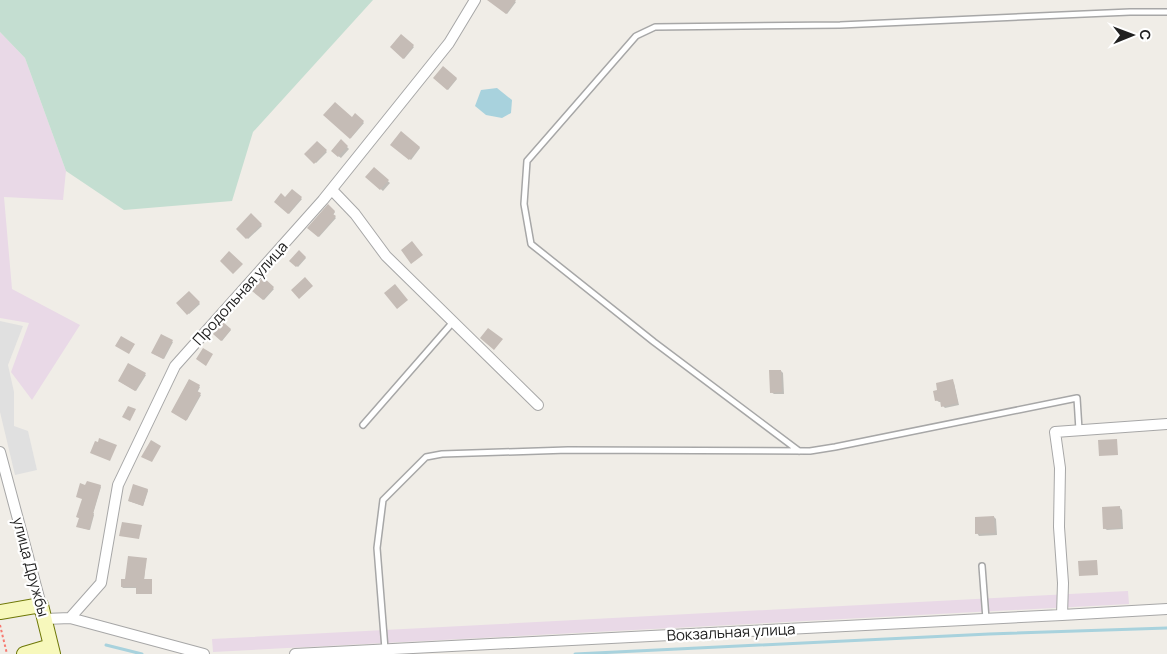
<svg xmlns="http://www.w3.org/2000/svg" width="1167" height="654" viewBox="0 0 1167 654" font-family="Manrope,sans-serif">
<style>
.industrial{fill:#e9d9e7}
.wetland{fill:#c4ded1}
.parking{fill:#e0e0e0}
.water{fill:#a8d2dd}
.shadow{fill:#0003}
.lines{fill:none;stroke-linecap:round;stroke-linejoin:round}
.stream{stroke:#a8d2dd;stroke-width:3}
.building{fill:#c5bcb6}
.lane-casing{stroke:#a7a7a7;stroke-width:8}
.street-casing{stroke:#a7a7a7;stroke-width:12}
.secondary-casing{stroke:#6e7707;stroke-width:16}
.path{stroke:#f77a71;stroke-width:2;stroke-dasharray:2.5 2.5;stroke-linecap:butt}
.lane{stroke:#fff;stroke-width:5}
.street{stroke:#fff;stroke-width:10}
.secondary{stroke:#f7f8bc;stroke-width:14}
.labels{text-anchor:middle;dominant-baseline:central;stroke-width:4.5;stroke-linejoin:round;paint-order:stroke}
.street-label{font-size:15px;fill:#202020;stroke:#fff}
</style>
<rect width="100%" height="100%" fill="#f0ede7"/>
<path class="industrial" d="M0,32L25,58L66,171L63,200L4,197L12,289L80,325L32,400L11,372L29,323L0,318Z
M1128,591L1129,604L213,652L212,639Z"/>
<path class="wetland" d="M0,0H373L253,132L232,201L124,210L66,171L25,58L0,32Z"/>
<path class="parking" d="M0,321L23,326L8,365L14,392V426L28,431L37,470L15,475L0,412Z"/>
<path class="water" d="M497,88L512,100L511,113L502,118L486,115L475,106L481,90Z"/>
<path class="shadow" d="M497,0H513L516,2L507,14L494,4Z
M402,36L414,47L404,59L391,47Z
M443,68L457,79L448,90L434,78Z
M325,115L352,119L355,115L364,123L351,138Z
M402,133L420,148L411,160L392,144Z
M341,141L349,149L341,158L332,151Z
M317,143L327,152L316,163L306,154Z
M374,169L390,183L383,191L367,177Z
M292,191L302,199L289,214L276,202L286,199Z
M328,206L335,212L333,215L336,218L319,237L309,228Z
M251,215L262,226L248,239L238,229Z
M299,252L306,258L298,267L291,261Z
M263,279L274,289L264,300L253,290Z
M189,292L200,304L189,314L178,303Z
M223,324L231,330L222,341L214,334Z
M162,336L173,342L164,359L154,354Z
M129,365L146,375L136,391L119,381Z
M781,371L783,373L784,394H774L771,392Z
M189,380L200,387L197,393L201,395L187,420L172,412Z
M952,381L954,383L959,405L945,408L943,406L942,402H939L936,400Z
M100,486L101,487L93,514L94,515L90,530L79,527L80,518L77,517Z
M148,490V491L143,506L129,501Z
M1120,508L1122,510L1123,529L1107,530L1104,528Z
M994,517L996,519L997,535L979,536L977,533Z
M146,560L144,580L152,581V594H138L137,588H123L122,587L126,580Z"/>
<g class="lines">
<path class="stream" d="M106,645L142,654
M575,654L989,634L1167,628"/>
</g>
<path class="building" d="M487,0H516L506,14Z
M401,34L414,45L403,59L390,47Z
M443,66L457,78L447,90L433,78Z
M335,102L352,117L355,113L364,121L350,139L323,115Z
M401,131L420,147L409,160L390,145Z
M341,139L348,146L338,157L331,151Z
M317,141L327,150L314,164L304,154Z
M374,167L389,180L380,190L365,177Z
M292,189L302,197L288,214L274,202L281,193L285,197Z
M328,204L335,211L333,214L336,216L318,237L307,228Z
M251,213L262,224L246,239L236,229Z
M412,241L423,255L411,264L401,250Z
M299,250L306,257L296,267L289,261Z
M229,251L243,264L233,274L220,261Z
M263,277L274,287L263,300L252,291Z
M305,277L313,286L299,299L291,290Z
M395,284L408,300L397,309L384,293Z
M189,291L200,302L187,315L176,303Z
M223,322L231,329L221,341L213,334Z
M488,328L503,339L494,350L480,338Z
M161,334L173,340L163,359L151,353Z
M121,336L135,344L129,354L115,346Z
M203,348L213,354L206,366L196,359Z
M128,363L146,373L135,391L118,381Z
M769,370H781L782,392L770,393Z
M189,379L200,385L197,391L201,393L186,421L171,412Z
M953,379L958,403L941,407L940,400L935,401L933,391L937,390L936,383Z
M128,406L136,409L130,421L122,417Z
M99,438L117,445L110,461L90,453L95,441L98,442Z
M1117,439L1118,455L1099,456L1098,440Z
M151,440L161,446L152,462L141,457Z
M87,481L101,485L93,513H94L89,530L76,527L79,518L76,517L82,499L76,497L80,483L85,485Z
M133,484L148,489L143,506L128,501Z
M1120,506L1121,528L1103,529L1102,507Z
M994,516L995,533L975,534V517Z
M122,522L142,525L139,539L119,536Z
M128,556L147,558L144,579H152V594H136V587H121V579H125Z
M1097,560L1098,575L1079,576L1078,561Z"/>
<g class="lines">
<g class="lane-casing">
<path id="lane" d="M363,425L453,322
M799,451L654,342L531,244L524,204L527,161L636,36L655,27L840,25L1130,12H1167
M982,566L986,619
M385,649L377,548L383,500L426,457L442,454L568,450L810,451L835,447L1077,398L1079,430"/>
</g>
<g class="street-casing">
<path id="street" d="M332,190L355,214L386,256L538,405
M0,452L41,605
M1062,615L1063,583L1059,527L1060,468L1055,432L1167,424
M70,618L101,583L118,485L175,366L323,200L449,43L475,0
M45,619L70,618L204,654
M295,654L1062,615L1167,609"/>
</g>
<g class="secondary-casing">
<path id="secondary" d="M0,612L41,605L53,654
M24,654L51,646"/>
</g>
<path class="path" d="M0,625L7,654"/>
<use href="#lane" class="lane"/>
<use href="#street" class="street"/>
<use href="#secondary" class="secondary"/>
</g>
<g class="labels">
<g class="street-label">
<text transform="translate(240 293) rotate(-48)">Продольная улица</text>
<text transform="translate(31 567) rotate(75)">улица Дружбы</text>
<text transform="translate(731 632) rotate(-3)">Вокзальная улица</text>
</g>
</g>
<g transform="translate(1132 35) rotate(89)" stroke="#ffffff" stroke-width="4" paint-order="stroke">
<path d="M0-4L9 19L0 12L-9 19Z" fill="#202020"/>
<text y="-8" font-size="14" font-weight="bold" text-anchor="middle" fill="#202020">С</text>
</g>
</svg>
